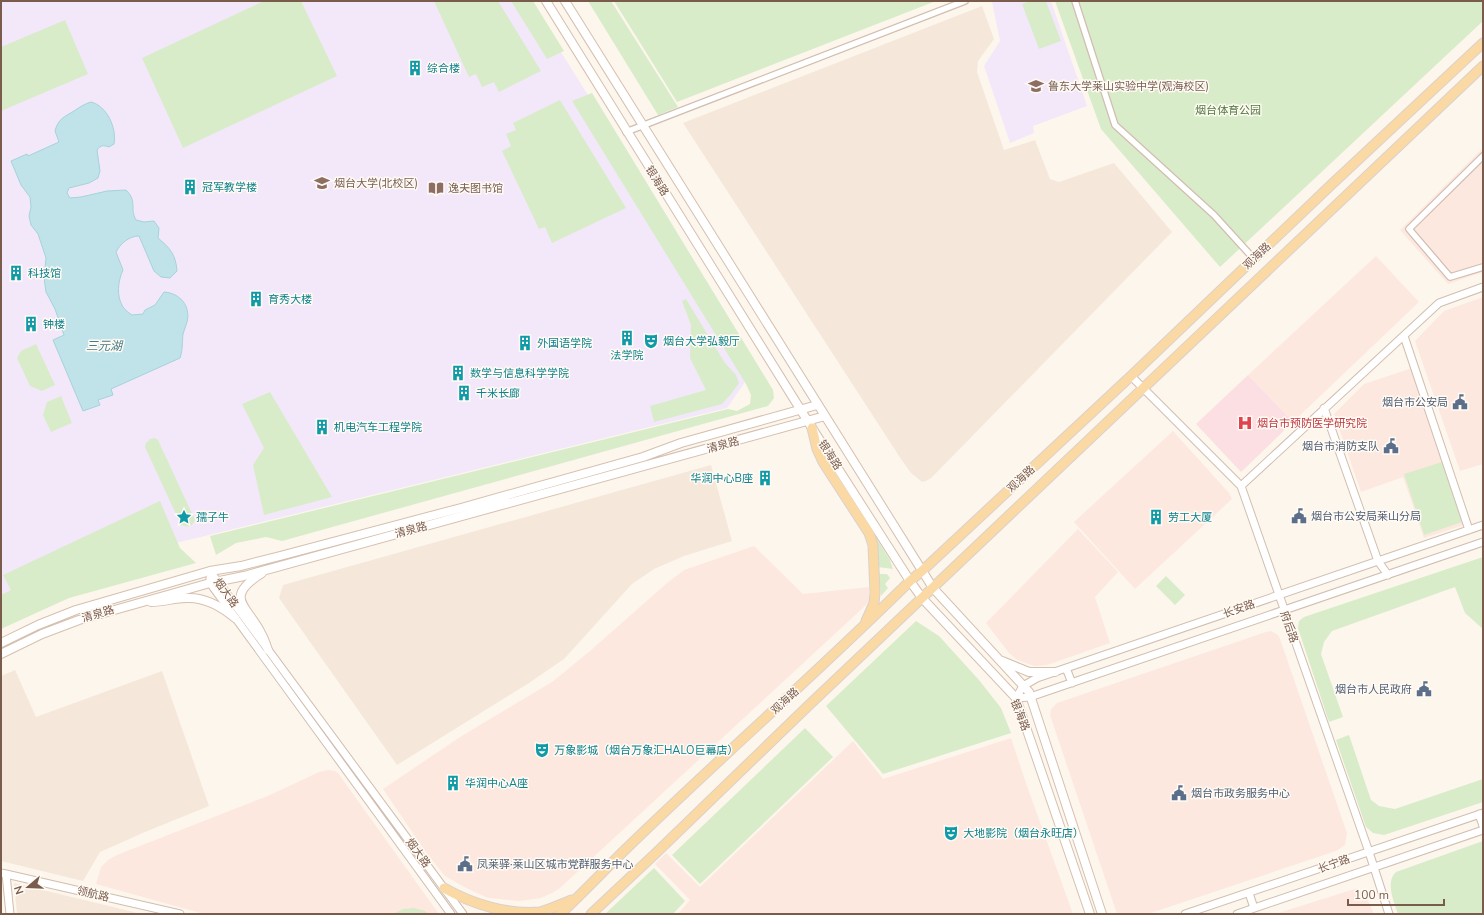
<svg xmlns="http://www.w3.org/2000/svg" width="1484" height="915" viewBox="0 0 1484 915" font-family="'Nunito Sans','Noto Sans SC',sans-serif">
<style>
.residential{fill:#f5e8da}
.commercial{fill:#fde8e0}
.education{fill:#f3e8fa}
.medical{fill:#fbdfe3}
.green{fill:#d8ecc9}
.water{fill:#bfe3e8;stroke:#a5d3da}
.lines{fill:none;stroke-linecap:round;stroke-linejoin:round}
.minor-casing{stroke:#d1beb0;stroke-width:8}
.tertiary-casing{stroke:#d1beb0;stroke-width:9}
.secondary-casing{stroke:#d6c0b0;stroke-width:10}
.primary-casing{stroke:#dad1cd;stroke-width:11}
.minor{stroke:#fff;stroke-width:5.5}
.tertiary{stroke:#fff;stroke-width:7}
.secondary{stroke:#fff;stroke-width:8}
.primary{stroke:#fbd9a5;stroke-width:9}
.labels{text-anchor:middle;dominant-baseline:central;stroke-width:3;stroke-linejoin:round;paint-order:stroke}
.culture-label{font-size:11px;fill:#0d838f;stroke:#fffaf3;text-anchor:start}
.education-label{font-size:11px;fill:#785e54;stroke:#fffaf3;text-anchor:start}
.park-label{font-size:11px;fill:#537a41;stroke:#fffaf3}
.street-label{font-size:11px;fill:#7a5c4d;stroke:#fffaf3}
.service-label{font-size:11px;fill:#4e5e75;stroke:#fffaf3;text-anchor:end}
.health-label{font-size:11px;fill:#be3a42;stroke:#fffaf3;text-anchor:start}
.water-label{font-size:12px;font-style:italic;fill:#437c86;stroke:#fffaf3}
</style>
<rect width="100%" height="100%" fill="#fdf6ec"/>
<path class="residential" d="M982,6L994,39L978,61L977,72L1004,150L1035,140L1050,179L1059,182L1114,163L1172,232L941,468L931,478L926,481L922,482L911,473L901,459L683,123Z
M711,465L732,541L684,556L654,569L632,584L564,659L529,683L397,765L279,598L283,585Z
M15,670L36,717L162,671L209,806L145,832L100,852L83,881L1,861V676Z
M14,883L142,914H17Z"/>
<path class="commercial" d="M1483,148V272L1448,284L1400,230Z
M1376,256L1419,302L1293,422L1248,375Z
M1483,297V464L1460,471L1415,341L1444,311Z
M1412,368L1464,525L1424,538L1403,477L1361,492L1334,414L1364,384Z
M1173,431L1229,493L1232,499L1135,589L1074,522Z
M1078,529L1118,572L1095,597L1110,643L1047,665L1035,666L1025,663L1016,659L1009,653L986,623Z
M754,546L803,594L869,587V601L865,606L560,888L552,893L541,898L520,901L488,898L466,888L445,876L425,851L383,789L460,737L552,682L590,651L667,583L684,570Z
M1271,631L1278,635L1280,639L1347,833L1345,845L1336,851L1148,914H1117L1050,715L1051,709L1057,703L1266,632Z
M1011,738L1027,786L1073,914H678L690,900L655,864L666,853L700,887L853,741L883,779Z
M328,770L335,771L338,773L439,914H204L96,884L101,867L108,860L117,855L270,795L319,772Z
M1358,888L1365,894L1374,914H1275Z"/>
<path class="education" d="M1,1H529L757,365L727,408L172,544L1,613Z
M994,1H1051L1087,106L1033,126L1034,133L1010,143L984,66L1000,41L992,2Z"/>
<path class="medical" d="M1248,375L1293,422L1241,472L1196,424Z"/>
<path class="green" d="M264,1H301L337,76L183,148L142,58Z
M434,1H498L541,71L499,92L494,82L482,87L476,74L469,77Z
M511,1H533L564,51L547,59Z
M588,1H611L678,107L658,115Z
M614,1H936L677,102Z
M1030,1H1046L1061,41L1039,49L1022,4Z
M1055,1H1483V21L1220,267L1101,129Z
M65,20L88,74L1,111V47Z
M592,93L773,390L774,398L768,406L282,541L266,537L236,543L216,555L210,536L728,409L737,411L750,404L751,395L746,384L572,101Z
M560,100L626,208L552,243L545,227L539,229L502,151L511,146L506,134L516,130L513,123Z
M686,299L725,363L736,375L739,383L732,393L722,404L654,422L650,406L706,390L690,358L691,325L682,301Z
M36,344L55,385L42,391L30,386L17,358L21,351Z
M270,392L332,497L264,515L253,465L264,448L242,404Z
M61,396L72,423L51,432L43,415L47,402Z
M155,438L158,440L195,520C193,526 188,528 181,525L145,447L146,443L150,439Z
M1442,462L1462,522L1424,535L1404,474Z
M830,463L890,560L893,569L878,567L877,548L828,464Z
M160,501L180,548L196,563L69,598L1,629V595L11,590L3,575Z
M1483,557V629L1465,613L1455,587L1332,631L1324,642L1321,654L1343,717L1329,722L1298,628L1299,621L1304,617Z
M879,574H887L890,578L885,584L888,588L881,596Z
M1166,576L1185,595L1175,605L1156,586Z
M916,621L939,636L979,680L1001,708L1011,733L883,774L826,706Z
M805,728L833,757L700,884L672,855Z
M1349,735L1371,800L1379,806L1395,809L1483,779V802L1384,835L1373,833L1366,827L1336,740Z
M1483,841V914H1398C1394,902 1385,882 1396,872Z
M654,868L685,901L673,914H605Z
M414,908L425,911L429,914H393L403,909Z"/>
<path class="water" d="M91,102C107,106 117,128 114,144L109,147C103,145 101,145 97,150L100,171L98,178L89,183L69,188L67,193L70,198L81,197L107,191L126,190C138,202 129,207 136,220L144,222L154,221L159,228L158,238C170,248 176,255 177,271L170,278L161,277L154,271L139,236C129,236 120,244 116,252L123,270C118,281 116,296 123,307C125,310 129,313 132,315L143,314L145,310L155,305L164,292C180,293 191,306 187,322C186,326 184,330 183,334C182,343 183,349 180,358L111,389L113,395L98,400L100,405L83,411L53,340L64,335L55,309L46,292L44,278L46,258L38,234L31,225L29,216L31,207L30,197L21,185L11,161L27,154L28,156L59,142L55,131C58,119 64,117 74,111C80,107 84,104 91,102Z"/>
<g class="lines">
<g class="minor-casing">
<path id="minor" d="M1075,1L1115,125L1214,215L1254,259
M626,132L965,1
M1483,156L1409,229L1450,277L1483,267"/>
</g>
<g class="tertiary-casing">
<path id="tertiary" d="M1404,336L1469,530
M1131,376L1241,486L1369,852L1389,914
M1324,408L1378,561L1388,575
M1241,486L1439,303L1483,287
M210,571L463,914
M210,578V583L451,914
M1066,668L1072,683
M1016,698L1023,686L1037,678L1483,525
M1016,698L1030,697L1483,542
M1479,814L1483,826
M1,873L6,874L10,914
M6,874L180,914
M1249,893L1254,908
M1185,914L1483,813
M1237,914L1483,830"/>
</g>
<g class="secondary-casing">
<path id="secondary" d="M546,1L812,428L910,581L922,598L1016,698L1090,914
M565,1L933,588L1029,692L1102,914
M262,573C222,598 248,606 261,633C264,638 266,644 268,650
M151,602C164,602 174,598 186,598C204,597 222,607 235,618
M1,643L38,625L76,610L210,571L241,566L280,556L461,508L643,457L681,443L817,405
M1,654L42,634L79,620L210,583L244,576L825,416
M1002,661L1029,672H1055"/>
</g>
<g class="primary-casing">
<path id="primary" d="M812,428L817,449L823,462L869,533L873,545L875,593L874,603L866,621
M444,888C472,904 507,915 540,912C551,909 561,904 572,900
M560,914C584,892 607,867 631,844C723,755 819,671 910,581L922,571L1131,376L1331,185L1483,43
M591,914L656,853L808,706L1483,66"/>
</g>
<use href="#minor" class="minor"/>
<use href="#tertiary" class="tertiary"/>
<use href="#secondary" class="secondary"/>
<use href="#primary" class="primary"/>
</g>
<defs>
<g id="building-bare" transform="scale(1.2)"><path d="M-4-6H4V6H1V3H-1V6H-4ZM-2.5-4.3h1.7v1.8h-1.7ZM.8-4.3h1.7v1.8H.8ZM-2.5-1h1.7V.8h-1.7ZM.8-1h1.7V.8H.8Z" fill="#0f9aa8" stroke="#fffaf3" stroke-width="2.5" paint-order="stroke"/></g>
<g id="school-bare" transform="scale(1.2)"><path d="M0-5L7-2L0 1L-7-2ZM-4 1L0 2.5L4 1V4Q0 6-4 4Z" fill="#8d6e63" stroke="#fffaf3" stroke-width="2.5" paint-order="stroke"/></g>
<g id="university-bare" transform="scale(1.2)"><path d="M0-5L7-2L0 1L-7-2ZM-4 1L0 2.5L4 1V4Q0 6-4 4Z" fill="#8d6e63" stroke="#fffaf3" stroke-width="2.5" paint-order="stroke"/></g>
<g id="library-bare" transform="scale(1.2)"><path d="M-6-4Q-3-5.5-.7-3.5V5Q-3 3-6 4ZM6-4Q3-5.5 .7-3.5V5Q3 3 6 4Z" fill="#8d6e63" stroke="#fffaf3" stroke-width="2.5" paint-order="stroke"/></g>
<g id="theatre-bare" transform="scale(1.2)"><path d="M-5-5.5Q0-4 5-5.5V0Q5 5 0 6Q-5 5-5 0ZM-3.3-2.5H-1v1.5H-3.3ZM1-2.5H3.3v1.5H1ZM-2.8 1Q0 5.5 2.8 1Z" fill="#0f9aa8" stroke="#fffaf3" stroke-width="2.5" paint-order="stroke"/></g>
<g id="civic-bare" transform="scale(1.2)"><path d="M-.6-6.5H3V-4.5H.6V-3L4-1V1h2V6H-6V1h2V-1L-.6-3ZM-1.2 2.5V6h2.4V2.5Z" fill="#5c6f8a" stroke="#fffaf3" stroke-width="2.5" paint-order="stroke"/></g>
<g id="hospital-bare" transform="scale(1.2)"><path d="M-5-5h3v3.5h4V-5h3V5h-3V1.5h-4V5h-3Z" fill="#e0444e" stroke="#fffaf3" stroke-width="2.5" paint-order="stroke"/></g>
<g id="sight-bare" transform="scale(1.2)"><path d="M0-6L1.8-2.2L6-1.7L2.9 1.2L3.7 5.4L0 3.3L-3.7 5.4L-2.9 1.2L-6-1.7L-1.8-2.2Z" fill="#0f9aa8" stroke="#fffaf3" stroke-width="2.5" paint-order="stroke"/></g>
</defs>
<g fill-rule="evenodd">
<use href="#building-bare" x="415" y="68"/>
<use href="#school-bare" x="1036" y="86"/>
<use href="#university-bare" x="322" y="183"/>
<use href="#building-bare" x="190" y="187"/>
<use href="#library-bare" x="436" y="188"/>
<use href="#building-bare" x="16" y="273"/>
<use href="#building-bare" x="256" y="299"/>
<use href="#building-bare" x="31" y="324"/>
<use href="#building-bare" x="627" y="338"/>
<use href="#theatre-bare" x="651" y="341"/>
<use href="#building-bare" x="525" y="343"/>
<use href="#building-bare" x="458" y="373"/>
<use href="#building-bare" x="464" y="393"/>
<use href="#civic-bare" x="1460" y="402"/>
<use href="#hospital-bare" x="1245" y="423"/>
<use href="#building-bare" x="322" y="427"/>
<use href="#civic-bare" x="1391" y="446"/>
<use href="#building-bare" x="765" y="478"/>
<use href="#civic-bare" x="1299" y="516"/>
<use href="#sight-bare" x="184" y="517"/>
<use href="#building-bare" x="1156" y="517"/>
<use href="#civic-bare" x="1424" y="689"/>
<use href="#theatre-bare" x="542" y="750"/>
<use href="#building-bare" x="453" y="783"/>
<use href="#civic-bare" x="1179" y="793"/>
<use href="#theatre-bare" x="951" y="833"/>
<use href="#civic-bare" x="465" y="864"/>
</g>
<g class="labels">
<g class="culture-label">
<text x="427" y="68">综合楼</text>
<text x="202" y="187">冠军教学楼</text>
<text x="28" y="273">科技馆</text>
<text x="268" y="299">育秀大楼</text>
<text x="43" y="324">钟楼</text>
<text x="663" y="341">烟台大学弘毅厅</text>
<text x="537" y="343">外国语学院</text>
<text x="627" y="355" text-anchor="middle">法学院</text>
<text x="470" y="373">数学与信息科学学院</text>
<text x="476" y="393">千米长廊</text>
<text x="334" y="427">机电汽车工程学院</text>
<text x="753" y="478" text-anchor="end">华润中心B座</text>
<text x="196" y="517">孺子牛</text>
<text x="1168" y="517">劳工大厦</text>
<text x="554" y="750">万象影城（烟台万象汇HALO巨幕店）</text>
<text x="465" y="783">华润中心A座</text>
<text x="963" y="833">大地影院（烟台永旺店）</text>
</g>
<g class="education-label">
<text x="1048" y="86">鲁东大学莱山实验中学(观海校区)</text>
<text x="334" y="183">烟台大学(北校区)</text>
<text x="448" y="188">逸夫图书馆</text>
</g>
<g class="park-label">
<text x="1228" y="110">烟台体育公园</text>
</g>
<g class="street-label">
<text transform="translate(657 181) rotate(58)">银海路</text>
<text transform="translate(1257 256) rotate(-44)">观海路</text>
<text transform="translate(723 445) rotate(-15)">清泉路</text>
<text transform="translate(830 455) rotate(57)">银海路</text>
<text transform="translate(1021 479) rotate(-43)">观海路</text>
<text transform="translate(411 530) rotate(-15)">清泉路</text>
<text transform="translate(226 593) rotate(54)">烟大路</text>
<text transform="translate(1239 609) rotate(-19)">长安路</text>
<text transform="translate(98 614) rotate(-16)">清泉路</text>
<text transform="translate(1289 627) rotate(71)">府后路</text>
<text transform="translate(785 701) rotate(-43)">观海路</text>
<text transform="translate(1020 715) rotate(68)">银海路</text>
<text transform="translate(418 853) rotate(54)">烟大路</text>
<text transform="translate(1334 864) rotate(-19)">长宁路</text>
<text transform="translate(93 894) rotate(13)">领航路</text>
</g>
<g class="service-label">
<text x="1448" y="402">烟台市公安局</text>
<text x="1379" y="446">烟台市消防支队</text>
<text x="1311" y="516" text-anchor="start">烟台市公安局莱山分局</text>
<text x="1412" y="689">烟台市人民政府</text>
<text x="1191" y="793" text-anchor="start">烟台市政务服务中心</text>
<text x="477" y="864" text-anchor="start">凤莱驿·莱山区城市党群服务中心</text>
</g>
<g class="health-label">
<text x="1257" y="423">烟台市预防医学研究院</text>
</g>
<g class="water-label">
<text x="104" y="346">三元湖</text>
</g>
</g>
<rect width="1484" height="915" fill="none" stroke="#7a5c4d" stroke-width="4"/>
<g transform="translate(28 887) rotate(251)" stroke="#fffaf3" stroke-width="3" paint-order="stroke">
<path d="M0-3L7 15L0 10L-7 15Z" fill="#7a5c4d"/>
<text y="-6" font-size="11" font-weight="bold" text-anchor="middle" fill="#7a5c4d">N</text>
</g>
<path d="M1348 899v6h96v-6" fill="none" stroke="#7a5c4d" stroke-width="2"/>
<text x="1354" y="899" font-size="12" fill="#7a5c4d" stroke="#fffaf3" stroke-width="3" paint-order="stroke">100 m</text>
</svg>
